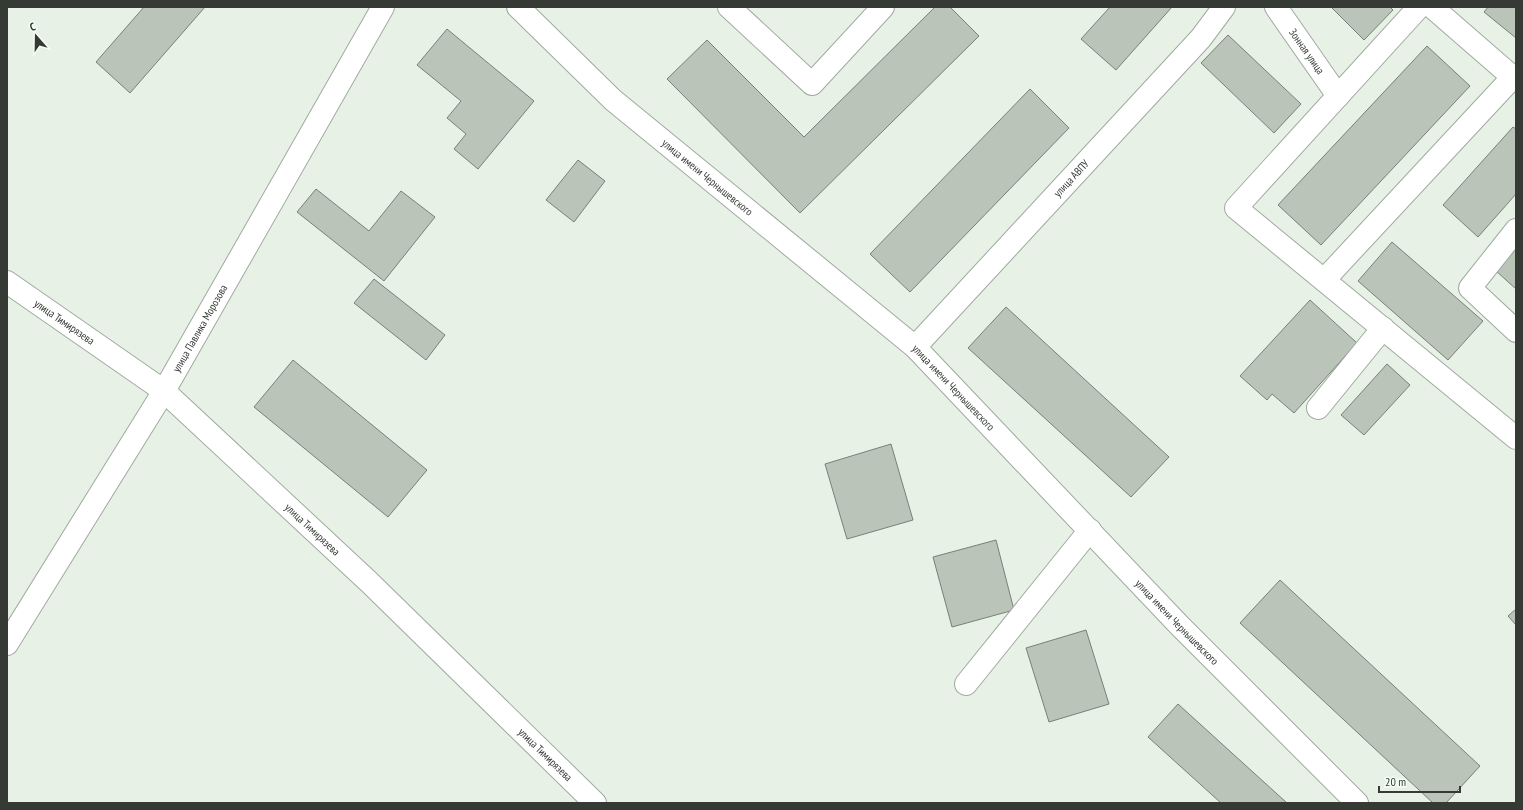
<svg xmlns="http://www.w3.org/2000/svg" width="1523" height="810" viewBox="0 0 1523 810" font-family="'PT Sans Narrow',sans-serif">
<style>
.building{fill:#bac4b9;stroke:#788177}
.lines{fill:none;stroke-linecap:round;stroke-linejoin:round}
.minor-casing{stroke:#a0aaa0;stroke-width:24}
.minor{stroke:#fff;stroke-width:22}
.labels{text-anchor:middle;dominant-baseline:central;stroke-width:3.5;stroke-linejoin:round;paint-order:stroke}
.street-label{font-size:11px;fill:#353a35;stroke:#f4fff3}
</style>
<rect width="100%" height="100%" fill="#e7f1e6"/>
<path class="building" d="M144,7H205L130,93L96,62Z
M935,7H950L979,36L800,213L667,79L707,40L804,137Z
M1110,7H1172L1116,70L1081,39Z
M1331,7H1390L1393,10L1364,40Z
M1488,7H1516V38L1484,12Z
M447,29L534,101L478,169L454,149L466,134L447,118L461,101L417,65Z
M1228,35L1301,104L1274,133L1201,63Z
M1427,46L1470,86L1321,245L1278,205Z
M1030,89L1069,128L910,292L870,254Z
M1513,127L1516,129V194L1478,237L1443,205Z
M578,160L605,181L574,222L546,200Z
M316,189L369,231L401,191L435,217L384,281L297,212Z
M1392,242L1483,321L1448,360L1358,281Z
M1516,249V289L1496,271Z
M374,279L445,335L426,360L354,303Z
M1310,300L1357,343L1294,413L1272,394L1267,400L1240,376Z
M1006,307L1169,457L1131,497L968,348Z
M293,360L427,470L388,517L254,407Z
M1387,364L1410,385L1364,435L1341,415Z
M891,444L913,520L847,539L825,464Z
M996,540L1014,610L952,627L933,557Z
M1280,580L1480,766L1446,803H1433L1240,623Z
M1516,609V625L1508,616Z
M1086,630L1109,704L1049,722L1026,648Z
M1178,704L1287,803H1221L1148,737Z"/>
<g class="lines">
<g class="minor-casing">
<g id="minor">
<path id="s1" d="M518,7L613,100L915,347L1179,625L1357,803"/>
<path d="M729,7L812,84L883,7"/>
<path id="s2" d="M1276,7L1338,96"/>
<path d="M1419,7L1236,208L1516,438"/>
<path d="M1432,7L1516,80"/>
<path d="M1516,230L1470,288L1516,331"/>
<path d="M1324,280L1513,77"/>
<path id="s3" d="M7,282L164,391L369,582L595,803"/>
<path id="s4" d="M915,347L1201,38L1224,7"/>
<path d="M1318,408L1383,328"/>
<path id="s5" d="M7,644L164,391L383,7"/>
<path d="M966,684L1090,530"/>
</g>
</g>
<use href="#minor" class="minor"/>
</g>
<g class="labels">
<g class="street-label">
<text stroke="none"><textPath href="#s2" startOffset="54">Зонная улица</textPath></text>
<text stroke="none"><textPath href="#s1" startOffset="255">улица имени Чернышевского</textPath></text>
<text stroke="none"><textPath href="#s4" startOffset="230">улица АВПУ</textPath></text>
<text stroke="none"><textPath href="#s3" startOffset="70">улица Тимирязева</textPath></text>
<text stroke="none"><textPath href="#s5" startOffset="370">улица Павлика Морозова</textPath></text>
<text stroke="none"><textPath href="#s1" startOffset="579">улица имени Чернышевского</textPath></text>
<text stroke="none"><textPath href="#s3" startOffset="394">улица Тимирязева</textPath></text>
<text stroke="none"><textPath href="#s1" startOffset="903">улица имени Чернышевского</textPath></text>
<text stroke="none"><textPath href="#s3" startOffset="718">улица Тимирязева</textPath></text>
</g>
</g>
<rect width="1523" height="810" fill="none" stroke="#353a35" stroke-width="16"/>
<g transform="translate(36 36) rotate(340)" stroke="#f4fff3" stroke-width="3" paint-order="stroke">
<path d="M0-3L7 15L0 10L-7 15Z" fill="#353a35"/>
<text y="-6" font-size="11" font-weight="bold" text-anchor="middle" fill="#353a35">С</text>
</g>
<path d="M1379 786v6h81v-6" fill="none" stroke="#353a35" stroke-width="2"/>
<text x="1385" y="786" font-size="12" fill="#353a35" stroke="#f4fff3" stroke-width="3" paint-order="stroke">20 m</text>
</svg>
